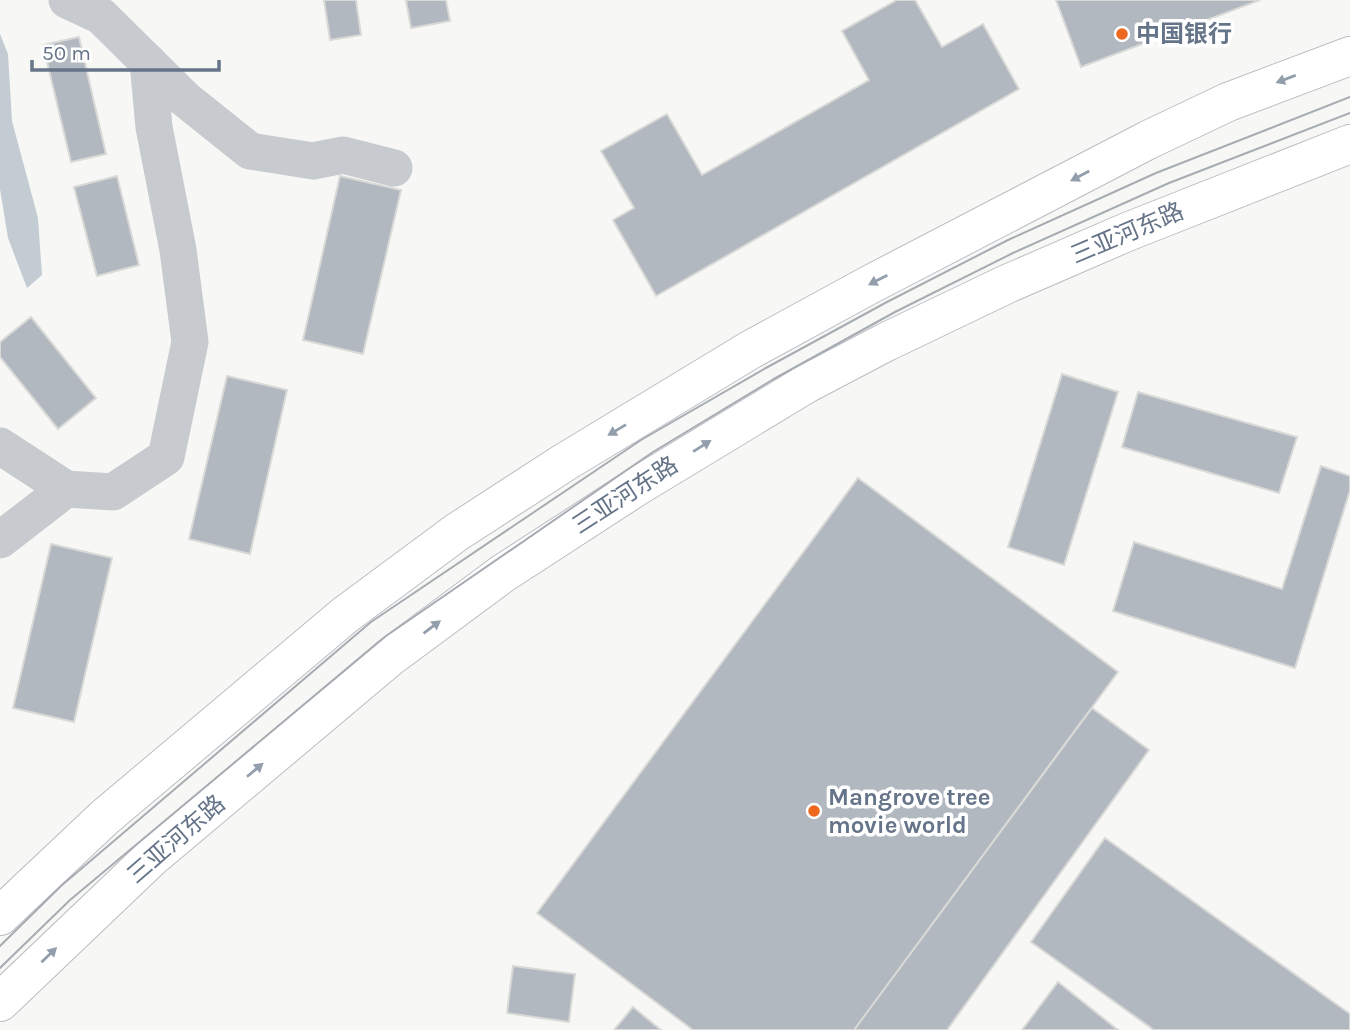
<svg xmlns="http://www.w3.org/2000/svg" width="1350" height="1030" viewBox="0 0 1350 1030" font-family="Karla,'Noto Sans SC',sans-serif">
<style>
.water{fill:#c3ccd2}
.building{fill:#b2b8bf;stroke:#d9d9d7;stroke-width:2}
.lines{fill:none;stroke-linecap:round;stroke-linejoin:round}
.major-casing{stroke:#babdc2;stroke-width:40}
.minor{stroke:#c7cace;stroke-width:37}
.major{stroke:#fff;stroke-width:38}
.tram{stroke:#a7acb3;stroke-width:2}
.oneway{fill:#939eac}
.poi-dot{fill:#ee671e;stroke:#fff;stroke-width:2.5}
.labels{text-anchor:middle;dominant-baseline:central;stroke-width:7;stroke-linejoin:round;paint-order:stroke}
.poi-label{font-size:24px;font-weight:bold;fill:#657488;stroke:#fff;text-anchor:start}
.street-label{font-size:24px;fill:#657488;stroke:#fff}
</style>
<rect width="100%" height="100%" fill="#f7f8f5"/>
<path class="water" d="M0,34L8,54L12,121L38,218L42,275L27,288L8,238L0,189Z"/>
<path class="building" d="M324,0H356L361,35L330,40Z
M406,0H446L450,21L411,28Z
M897,0H915L942,47L983,24L1019,89L656,296L613,220L634,208L601,151L667,114L702,175L869,80L842,31Z
M1056,0H1260L1081,67Z
M79,37L106,154L71,162L43,45Z
M117,176L139,265L97,276L74,187Z
M340,176L401,190L363,354L303,340Z
M31,317L96,398L58,429L0,357V342Z
M1062,374L1118,392L1064,565L1008,547Z
M227,376L287,390L250,554L189,539Z
M1138,392L1297,437L1279,493L1122,447Z
M1321,466L1350,476V490L1295,668L1113,611L1134,542L1282,589Z
M858,478L1118,672L854,1030H693L537,913Z
M51,544L112,558L74,722L13,708Z
M1092,708L1149,750L947,1030H854Z
M1105,838L1350,1014V1030H1154L1031,942Z
M513,966L575,974L569,1022L507,1013Z
M1058,982L1118,1030H1022Z
M633,1007L661,1030H614Z"/>
<g class="lines">
<g class="major-casing">
<path id="major" d="M0,916L105,817L345,615L457,532L565,462L750,350L871,284L1148,140L1228,102L1350,56
M0,1002L151,858L390,657L502,574L636,487L806,384L886,342L1007,284L1127,232L1350,144"/>
</g>
<path class="minor" d="M67,0L101,16L185,99L250,151L313,161L343,155L394,168
M0,446L66,489L113,492L166,457L190,342L178,250L154,127L148,62
M0,540L66,489"/>
<use href="#major" class="major"/>
<path class="tram" d="M0,946L61,886L371,622L641,440L764,369L887,302L1008,240L1156,173L1350,97
M0,968L70,900L386,636L653,452L772,380L895,312L1013,253L1169,183L1350,113"/>
</g>
<defs><path id="oneway-solid" d="M-6-.8H1V-3.2L6.5 0L1 3.2V.8H-6Z" transform="scale(1.75)"/></defs>
<g class="oneway">
<use href="#oneway-solid" transform="translate(1286 79) rotate(159)"/>
<use href="#oneway-solid" transform="translate(1080 176) rotate(152)"/>
<use href="#oneway-solid" transform="translate(878 280) rotate(153)"/>
<use href="#oneway-solid" transform="translate(617 430) rotate(149)"/>
<use href="#oneway-solid" transform="translate(702 446) rotate(-32)"/>
<use href="#oneway-solid" transform="translate(432 627) rotate(-37)"/>
<use href="#oneway-solid" transform="translate(255 770) rotate(-40)"/>
<use href="#oneway-solid" transform="translate(49 955) rotate(-44)"/>
</g>
<g class="poi-dot">
<circle cx="1122" cy="34" r="7"/>
<circle cx="814" cy="811" r="7"/>
</g>
<g class="labels">
<g class="poi-label">
<text x="1136" y="34">中国银行</text>
<text x="828" y="797">Mangrove tree<tspan x="828" dy="28">movie world</tspan></text>
</g>
<g class="street-label">
<text transform="translate(1127 233) rotate(-23)">三亚河东路</text>
<text transform="translate(625 495) rotate(-33)">三亚河东路</text>
<text transform="translate(176 839) rotate(-41)">三亚河东路</text>
</g>
</g>
<path d="M32 60v10h187v-10" fill="none" stroke="#657488" stroke-width="3.5"/>
<text x="42" y="60" font-size="21" fill="#657488" stroke="#ffffff" stroke-width="5" paint-order="stroke">50 m</text>
</svg>
